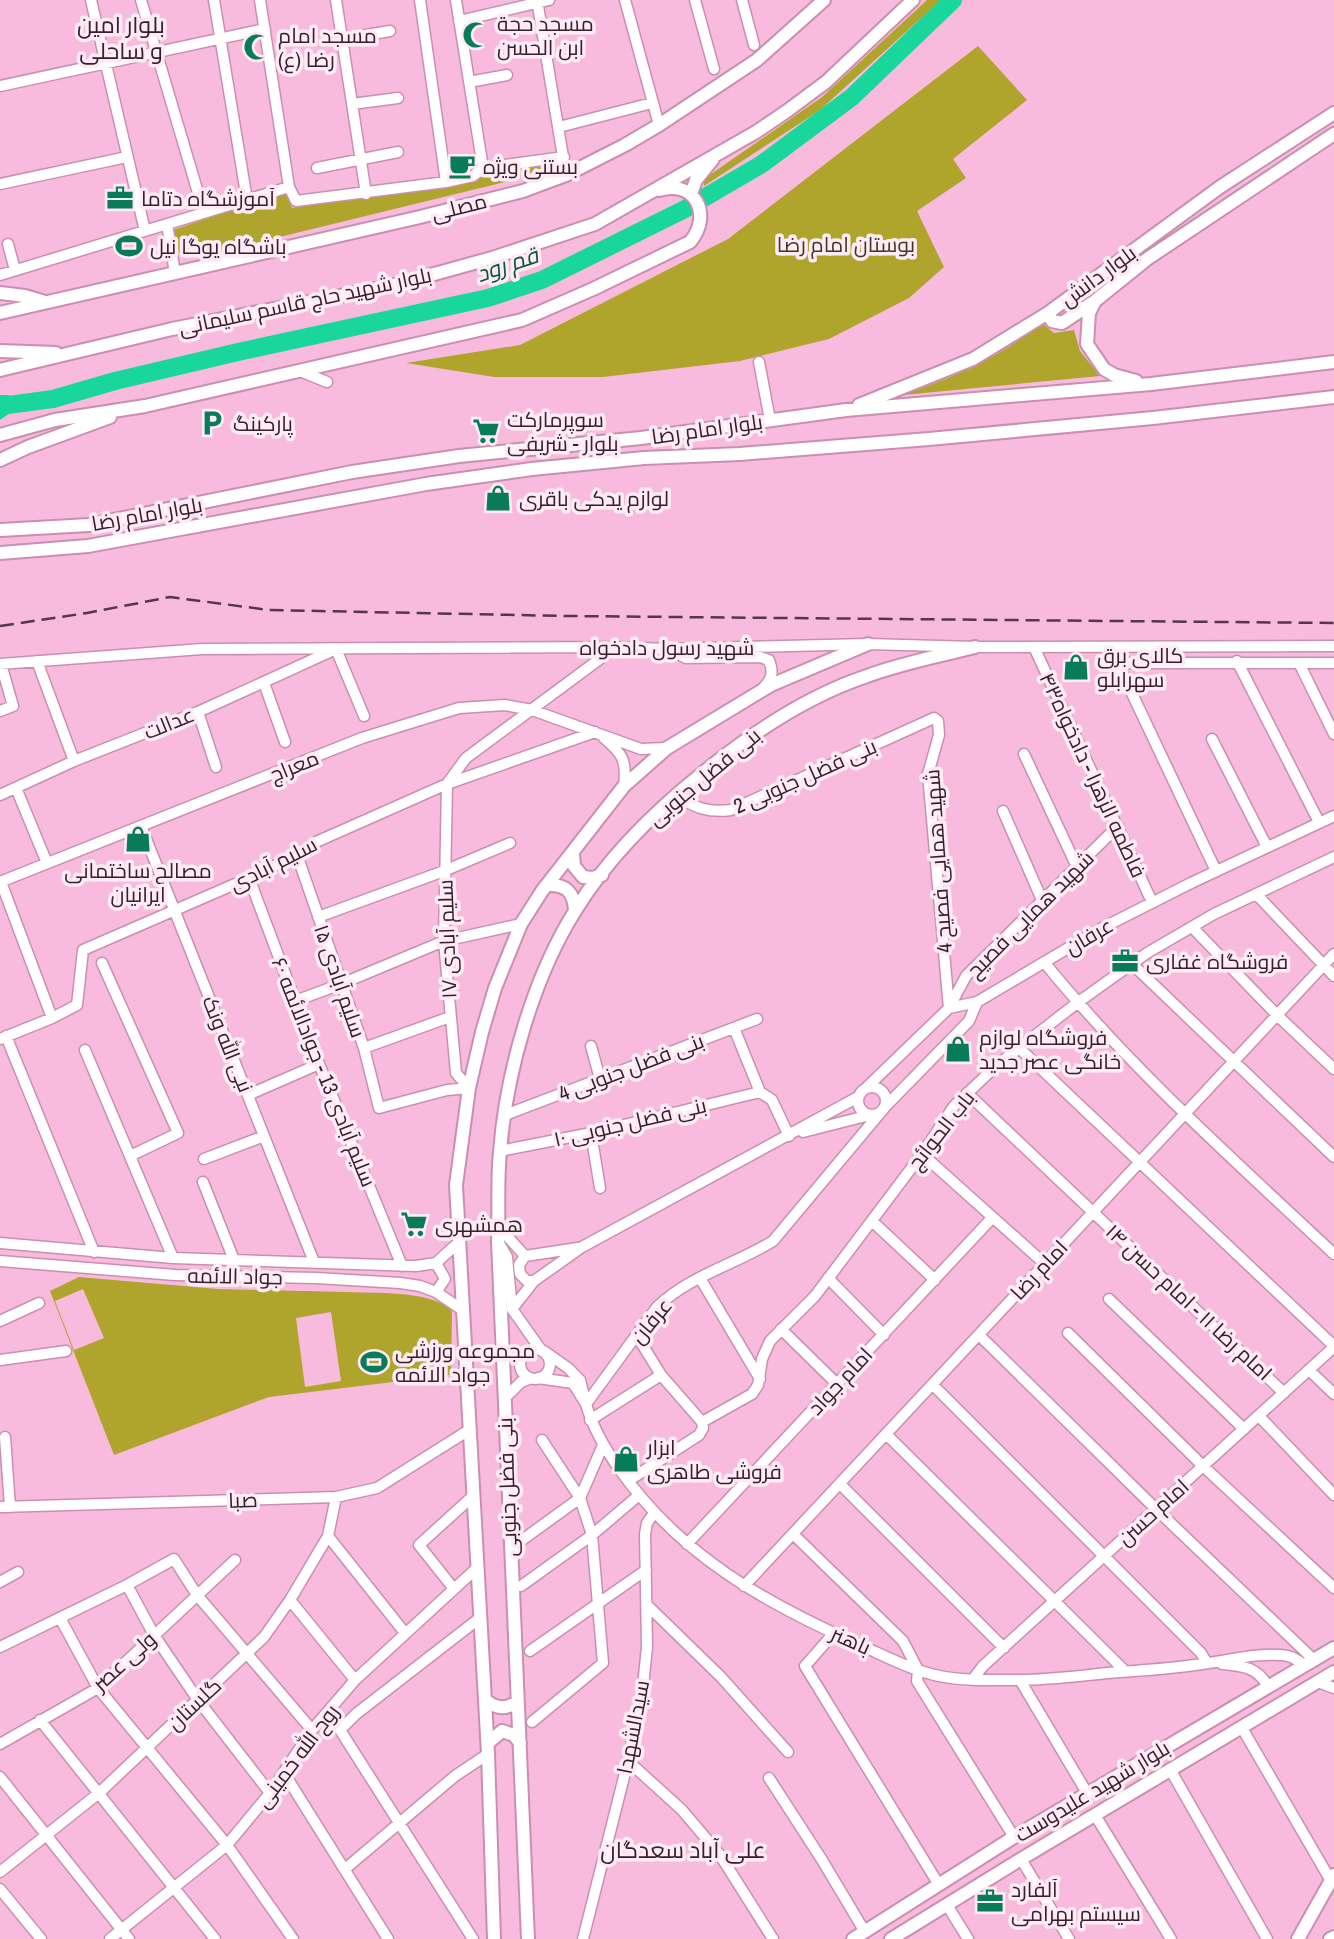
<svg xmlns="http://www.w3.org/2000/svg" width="1334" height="1939" viewBox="0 0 1334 1939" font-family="'Archivo Narrow',Cairo,sans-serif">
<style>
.green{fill:#afa52d;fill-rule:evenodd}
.water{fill:#19d79c}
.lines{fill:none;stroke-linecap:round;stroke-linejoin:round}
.river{stroke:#19d79c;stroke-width:18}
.minor-casing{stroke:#ca8fb0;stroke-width:13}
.major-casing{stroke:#ca8fb0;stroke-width:16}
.minor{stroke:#fff;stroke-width:10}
.major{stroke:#fff;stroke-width:12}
.rail{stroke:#543748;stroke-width:2.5;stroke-dasharray:14 7;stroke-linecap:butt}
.labels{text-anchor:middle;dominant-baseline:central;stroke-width:7;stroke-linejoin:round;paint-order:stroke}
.poi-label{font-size:21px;fill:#37202e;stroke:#feebf5;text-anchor:start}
.street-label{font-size:21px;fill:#37202e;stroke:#feebf5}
.park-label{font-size:21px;fill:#3c3a22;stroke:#feebf5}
.neighbourhood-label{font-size:23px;fill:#37202e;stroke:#feebf5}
.water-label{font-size:23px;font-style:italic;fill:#0f533b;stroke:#feebf5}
</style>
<rect width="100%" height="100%" fill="#f8bbdd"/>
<path class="green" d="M927,0H941L820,110L704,186V179L822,97Z
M978,46L1027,100L953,159L966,178L917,211L944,267L909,298L829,339L740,361L603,377H494L406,363L520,345L728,239Z
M544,161L557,163L505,182L214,253H179L173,230L285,192L292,208L442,186L478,179L489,172Z
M1042,323L1054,333L1074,330L1080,351L1100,376L903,395C954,377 1000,357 1042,323Z
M79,1277L218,1289L385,1293C405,1294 438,1296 452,1311L451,1375L269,1397L114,1455L50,1291ZM83,1289L104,1338L74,1350L55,1301ZM331,1312L341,1381L305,1387L296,1318Z"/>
<path class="water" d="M0,395H9L10,413L0,420Z"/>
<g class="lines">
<path class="river" d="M0,406L53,399L115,381L238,352L488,298L542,280L685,209L762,164L852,97L953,0"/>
<g class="minor-casing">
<path id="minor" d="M91,0L145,231
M141,0L204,213
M214,0L247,200
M260,0L289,187
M336,0L366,194
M420,0L446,182
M456,0L483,168
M537,0L566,175
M625,0L659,125
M695,0L714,69
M742,0L754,45
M459,21L549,0
M342,39L390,31
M469,82L507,75
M0,86L265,29
M352,104L398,98
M559,127L652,103
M317,168L398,152
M0,184L127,157
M167,224L175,273
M8,244L15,270
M0,275L289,187L296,201L446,182L473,176L483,168L564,157
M759,362L770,420
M300,371L327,382
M1034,647L1152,902
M1110,647L1216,871
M670,650L686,658L760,657L769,660C773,671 773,678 764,687
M37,661L74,761
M1237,661L1319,822
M1118,663H1334
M1299,663L1334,734
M0,664L202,649L616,647L666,649L868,644L975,647L1334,646
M264,683L285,742
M0,711L13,706L1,664
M198,712L216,767
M604,738C623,754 627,761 624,786
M1212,739L1267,847
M1024,754L1077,867
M16,788L47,863
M0,795L74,761L198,712L336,649L364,716
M676,795C695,808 708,813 731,810L934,718L938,721L939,735L928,774L949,1008
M1003,811L1042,900
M141,826L314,1262
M297,855L364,1048L379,1108L447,1090L469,1088
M249,878L319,1064L402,1266
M0,882L362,738L459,708L505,705L532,710L641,749L667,748
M1,882L52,1018
M1256,894L1334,976
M318,917L444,871L510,843
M1192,927L1277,1015L1334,1069
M1044,962C1130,1068 1234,1160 1334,1254
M102,963L178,1133L130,1156
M1132,964L1334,1157
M295,1001L341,984L444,941L521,924
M949,1008L966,976L1118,826
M734,1028L760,1092L772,1100L789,1136
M6,1036L94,1252
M0,1039L52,1018L77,1005L83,950L249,878L297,855L316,842L447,784L595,732
M591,1046L600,1079
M364,1048L450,1017
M1019,1048L1334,1346
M85,1050L173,1258
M858 1101a14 14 0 1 1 28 0a14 14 0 1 1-28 0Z
M469,1088L456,1073L444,941L447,784L466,758L616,647
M866,1088L949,1008L977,1002
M967,1093L1284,1393
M248,1095L319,1064
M883,1109L969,1021L977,1002L1102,928L1191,883L1334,816
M880,1113L773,1241C736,1264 689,1276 657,1307L586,1404C593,1429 605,1449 620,1470C681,1556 765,1603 860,1645C885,1656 911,1670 939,1676C964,1681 992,1680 1018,1680C1048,1680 1078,1676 1108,1673C1141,1670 1175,1669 1208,1663C1232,1660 1256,1653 1281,1655C1291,1655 1297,1660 1305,1665
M505,1115L757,1019
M803,1132L870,1115
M591,1133L600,1188
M500,1151L591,1133L760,1092
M922,1154L1045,1264
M204,1159L264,1136
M203,1182L234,1260
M872,1221L935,1280
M498,1226L525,1256L578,1248
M0,1243L173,1258L416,1266L436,1263L459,1242
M499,1243L507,1257L512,1309L541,1350
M525,1256L519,1265L520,1274L527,1281H534
M0,1261L175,1275L316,1278L400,1283L420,1286L436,1292L464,1311
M700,1278L760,1379
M828,1278L884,1335
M436,1292L445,1279L436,1263
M1109,1299L1244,1429
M512,1309L534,1281L582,1247L858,1097
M0,1321L39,1303
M781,1329L837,1384
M1068,1333L1203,1466L1334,1588
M979,1335L1156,1509L1314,1660
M637,1336L661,1375L702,1422
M520 1364a15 15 0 1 1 30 0a15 15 0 1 1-30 0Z
M0,1360L66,1351
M1309,1370L1334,1394
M538,1378L573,1383L586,1404L580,1380L568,1368L544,1351
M933,1385L1201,1653L1207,1663
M504,1399L521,1382L531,1378
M1259,1416L1334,1495
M590,1420L661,1375
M886,1434L1125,1671
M5,1437L10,1507
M628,1481L699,1435L703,1428L702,1422L752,1394L758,1385L762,1359L770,1341L815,1296L922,1154L954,1106L996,1066L1077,1003L1147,953L1214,914L1334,857
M840,1484L1004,1648
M580,1498L603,1445
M0,1507L336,1497L377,1488L469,1430
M793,1534L903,1641L918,1670L917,1681L1014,1837
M328,1536L405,1633
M518,1543L580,1498
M687,1544L992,1218
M0,1582L18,1572
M127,1585L154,1635L198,1700L270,1793
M521,1586L592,1535L639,1495
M744,1586L1334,954
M454,1589L419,1545L473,1496
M290,1600L355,1680
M647,1605L721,1677L788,1752
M60,1618L98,1688L227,1845L293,1939
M834,1633L805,1666L939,1885
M0,1647L127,1585L174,1559L197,1595L312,1730
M530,1651L646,1570
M1222,1664C1243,1666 1258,1667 1268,1687
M973,1679L983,1666L1334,1347
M1020,1680L1087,1793
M1318,1682L1334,1688
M327,1714L340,1730L473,1939
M40,1720L215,1939
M532,1722L603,1663L592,1535L580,1498L542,1440
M1242,1728L1331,1881
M340,1730L356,1714L481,1617
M0,1744L98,1688L235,1560
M628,1761L682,1810L720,1855L773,1939
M1171,1771L1267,1939
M284,1773L388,1939
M0,1777L129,1939
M769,1778L822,1860L865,1932
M1095,1815L1171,1939
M1021,1859L1069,1939
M345,1869L455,1776L488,1754
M0,1872L99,1793L264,1637L290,1600L328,1536L336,1497
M0,1889L41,1939
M947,1905L968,1939
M110,1939L227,1845L270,1793L312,1730L355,1680L478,1567
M583,1939L628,1761L643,1686L647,1647L645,1534L647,1523L654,1513"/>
</g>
<g class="major-casing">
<path id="major" d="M691,194L696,180L713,159
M0,293L25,296L45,302
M0,313L420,217L523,191L566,175L625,145L659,125L757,60L824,0
M1048,313L1052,321L1062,323L1092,303
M0,351L56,353
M0,370L172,329L391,286L492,258L595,224L756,132L787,111L826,82L913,0
M1136,381L1114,375L1104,369L1087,344L1089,313L1095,301L1147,259L1334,134
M859,405L973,359L1048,313L1220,187L1334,113
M0,435L55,420L145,406L522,320L593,289L690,242C713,215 695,179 659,190
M0,460L28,447L110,417
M0,530L89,525L352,472L459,456L641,438L846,410L1151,384L1334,362
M0,553L88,546L426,484L532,469L644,458L740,454L929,439L1153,418L1334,397
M573,853L574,866L583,877L593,878L602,875
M547,885C566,884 574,892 575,911
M485,1700C497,1709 506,1710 518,1701
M488,1743L502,1731L514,1735L520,1743
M494,1939L488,1754L456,1185L469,1088L482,1032L495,988L521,924L542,891L624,786L667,748L771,685L868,644
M528,1939L498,1241C499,1212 497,1181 500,1152C506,1073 533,978 575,911C608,857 655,811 704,772C753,732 807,696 867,676C902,663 939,656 975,647
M853,1939L1014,1837L1334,1648
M891,1939L1021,1859L1334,1672
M1298,1939L1334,1875
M1330,1939L1334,1937"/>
</g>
<use href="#minor" class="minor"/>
<use href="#major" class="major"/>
<path class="rail" d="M0,626L87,613L170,597L269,610L566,616L1334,623"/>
</g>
<defs>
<g id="mosque-bare" transform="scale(2.1)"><path d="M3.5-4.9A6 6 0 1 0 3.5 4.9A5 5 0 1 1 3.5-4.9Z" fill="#087b58" stroke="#feebf5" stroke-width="2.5" paint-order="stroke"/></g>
<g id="cafe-bare" transform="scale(2.1)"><path d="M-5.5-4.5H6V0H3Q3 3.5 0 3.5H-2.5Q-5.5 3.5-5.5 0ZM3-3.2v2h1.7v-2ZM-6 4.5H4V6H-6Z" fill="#087b58" stroke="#feebf5" stroke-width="2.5" paint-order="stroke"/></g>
<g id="office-bare" transform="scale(2.1)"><path d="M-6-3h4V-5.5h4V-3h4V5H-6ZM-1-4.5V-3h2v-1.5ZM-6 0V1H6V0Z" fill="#087b58" stroke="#feebf5" stroke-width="2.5" paint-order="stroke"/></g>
<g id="stadium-bare" transform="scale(2.1)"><path d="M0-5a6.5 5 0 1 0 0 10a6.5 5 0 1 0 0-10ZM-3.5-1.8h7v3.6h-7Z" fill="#087b58" stroke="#feebf5" stroke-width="2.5" paint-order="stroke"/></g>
<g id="parking-bare" transform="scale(2.1)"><path d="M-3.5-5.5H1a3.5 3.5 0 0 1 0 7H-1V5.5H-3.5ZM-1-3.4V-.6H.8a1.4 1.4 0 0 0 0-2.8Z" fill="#087b58" stroke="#feebf5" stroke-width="2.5" paint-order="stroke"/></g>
<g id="supermarket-bare" transform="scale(2.1)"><path d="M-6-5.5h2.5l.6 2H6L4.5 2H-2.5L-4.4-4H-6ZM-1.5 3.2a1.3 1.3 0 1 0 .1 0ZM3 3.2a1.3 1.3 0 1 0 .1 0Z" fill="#087b58" stroke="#feebf5" stroke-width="2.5" paint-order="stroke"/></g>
<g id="shop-bare" transform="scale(2.1)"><path d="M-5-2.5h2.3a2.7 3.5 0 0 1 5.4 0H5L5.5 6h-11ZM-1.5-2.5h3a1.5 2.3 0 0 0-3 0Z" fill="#087b58" stroke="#feebf5" stroke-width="2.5" paint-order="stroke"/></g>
</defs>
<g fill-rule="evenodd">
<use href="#mosque-bare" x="476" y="35"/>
<use href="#mosque-bare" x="257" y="47"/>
<use href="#cafe-bare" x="462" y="166"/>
<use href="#office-bare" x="120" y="198"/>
<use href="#stadium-bare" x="129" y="246"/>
<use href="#parking-bare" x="212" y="423"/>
<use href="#supermarket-bare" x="486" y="431"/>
<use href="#shop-bare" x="498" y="498"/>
<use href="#shop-bare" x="1076" y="667"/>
<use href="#shop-bare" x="138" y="839"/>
<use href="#office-bare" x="1125" y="961"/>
<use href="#shop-bare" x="958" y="1049"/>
<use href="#supermarket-bare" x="414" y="1224"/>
<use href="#stadium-bare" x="374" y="1362"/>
<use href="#shop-bare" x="626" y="1459"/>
<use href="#office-bare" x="990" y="1901"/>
</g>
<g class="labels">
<g class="poi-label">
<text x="497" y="23">مسجد حجة<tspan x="497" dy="24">ابن الحسن</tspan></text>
<text x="278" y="35">مسجد امام<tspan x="278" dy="24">رضا (ع)</tspan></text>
<text x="483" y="166">بستنی ویژه</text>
<text x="141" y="198">آموزشگاه دتاما</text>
<text x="150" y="246">باشگاه یوگا نیل</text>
<text x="507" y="419">سوپرمارکت<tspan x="507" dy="24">بلوار - شریفی</tspan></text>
<text x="233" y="423">پارکینگ</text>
<text x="519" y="498">لوازم یدکی باقری</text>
<text x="1097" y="655">کالای برق<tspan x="1097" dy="24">سهرابلو</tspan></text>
<text x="138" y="870" text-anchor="middle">مصالح ساختمانی<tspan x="138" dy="24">ایرانیان</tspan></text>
<text x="1146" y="961">فروشگاه غفاری</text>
<text x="979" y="1037">فروشگاه لوازم<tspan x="979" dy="24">خانگی عصر جدید</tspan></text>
<text x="435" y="1224">همشهری</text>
<text x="395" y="1350">مجموعه ورزشی<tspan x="395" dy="24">جواد الائمه</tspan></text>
<text x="647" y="1447">ابزار<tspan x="647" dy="24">فروشی طاهری</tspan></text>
<text x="1011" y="1889">آلفارد<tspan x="1011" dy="24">سیستم بهرامی</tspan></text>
</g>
<g class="street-label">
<text transform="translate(459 207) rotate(-14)">مصلی</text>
<text transform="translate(1098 276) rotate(-36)">بلوار دانش</text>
<text transform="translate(305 301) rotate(-12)">بلوار شهید حاج قاسم سلیمانی</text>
<text transform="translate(707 429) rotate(-8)">بلوار امام رضا</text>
<text transform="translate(147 514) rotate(-10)">بلوار امام رضا</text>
<text x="667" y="647">شهید رسول دادخواه</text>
<text transform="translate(169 723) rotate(-22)">عدالت</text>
<text transform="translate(294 766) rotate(-22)">معراج</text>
<text transform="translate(1093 775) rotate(65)">فاطمه الزهرا - دادخواه۴۳</text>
<text transform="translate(805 776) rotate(-24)">بنی فضل جنوبی 2</text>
<text transform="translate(704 777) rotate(-40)">بنی فضل جنوبی</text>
<text transform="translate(938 861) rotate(-94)">شهید همایی فصیح 4</text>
<text transform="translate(273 864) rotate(-27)">سلیم آبادی</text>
<text transform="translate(1030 914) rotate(-45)">شهید همایی فصیح</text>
<text transform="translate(1089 936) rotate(-30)">عرفان</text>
<text transform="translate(447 939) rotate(-92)">سلیم آبادی ۱۷</text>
<text transform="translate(340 981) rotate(71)">سلیم آبادی ۱۵</text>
<text transform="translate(228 1044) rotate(68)">نبی الله ونک</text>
<text transform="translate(631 1067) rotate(-21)">بنی فضل جنوبی 4</text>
<text transform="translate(324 1072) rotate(68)">سلیم آبادی 13 - جوادالائمه ۶۰</text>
<text transform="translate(630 1122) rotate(-13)">بنی فضل جنوبی ۱۰</text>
<text transform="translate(941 1130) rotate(-52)">باب الحوائج</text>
<text transform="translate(1039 1270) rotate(-47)">امام رضا</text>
<text transform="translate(235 1276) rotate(1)">جواد الائمه</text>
<text transform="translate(1189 1302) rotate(43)">امام رضا ۱۱ - امام حسن ۱۴</text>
<text transform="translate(651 1321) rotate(-50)">عرفان</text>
<text transform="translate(840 1381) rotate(-47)">امام جواد</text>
<text transform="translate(507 1487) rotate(-92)">بنی فضل جنوبی</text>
<text transform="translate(243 1500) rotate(-2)">صبا</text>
<text transform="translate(1153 1512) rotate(-42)">امام حسن</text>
<text transform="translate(851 1640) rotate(24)">باهنر</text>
<text transform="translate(124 1661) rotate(-42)">ولی عصر</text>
<text transform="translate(194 1704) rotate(-43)">گلستان</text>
<text transform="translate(633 1727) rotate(-79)">سیدالشهدا</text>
<text transform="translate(297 1756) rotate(-53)">روح الله خمینی</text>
<text transform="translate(1092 1791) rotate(-31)">بلوار شهید علیدوست</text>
</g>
<g class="park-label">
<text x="846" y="244">بوستان امام رضا</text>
</g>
<g class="neighbourhood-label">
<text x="121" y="24">بلوار امین<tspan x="121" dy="26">و ساحلی</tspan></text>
<text x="683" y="1849">علی آباد سعدگان</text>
</g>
<g class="water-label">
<text transform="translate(507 264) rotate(-19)">قم رود</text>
</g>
</g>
</svg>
